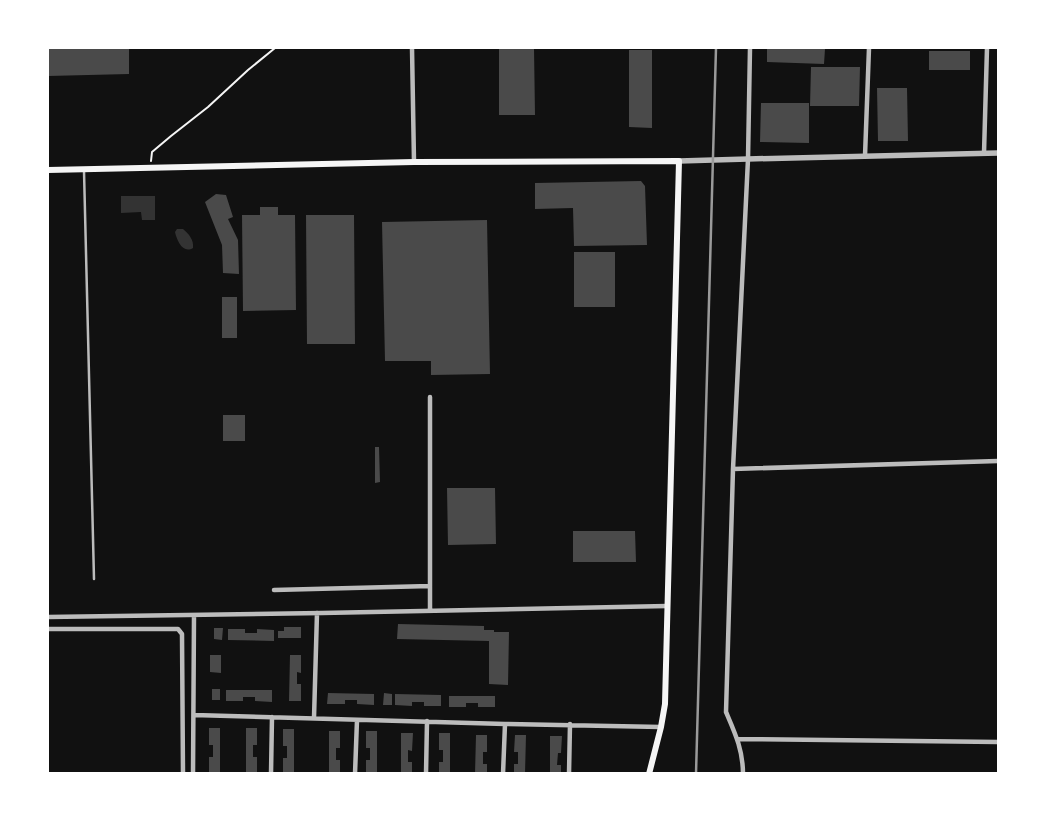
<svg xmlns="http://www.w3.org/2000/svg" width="1046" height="821" viewBox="0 0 1046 821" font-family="Manrope,sans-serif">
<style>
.water{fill:#333}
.building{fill:#4a4a4a}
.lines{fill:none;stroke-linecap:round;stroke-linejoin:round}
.path{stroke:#f5f5f5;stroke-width:2}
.service{stroke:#bcbcbc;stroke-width:2.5}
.minor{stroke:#bcbcbc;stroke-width:4.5}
.tertiary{stroke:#bcbcbc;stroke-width:5.5}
.secondary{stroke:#f5f5f5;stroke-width:6}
.rail{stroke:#9a9a9a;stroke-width:2.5}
</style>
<rect width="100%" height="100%" fill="#111"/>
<path class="water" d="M121,196H155V220H142L141,212L121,213Z
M177,229H183C189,234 194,240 193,248C183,254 177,241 175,232Z"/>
<path class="building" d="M48,48H129V74L48,76Z
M499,48H534L535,115H499Z
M767,48L825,49L824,64L767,62Z
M629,50H652V128L629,127Z
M929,51H970V70H929Z
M811,67H860L859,106H810Z
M877,88H907L908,141H878Z
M761,103H809V143L760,142Z
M641,181L645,186L647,245L574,246L573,208L535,209V183Z
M216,194L226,195L233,217L228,219L238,240L239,274L223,273L222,245L205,202Z
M260,207H278V215H295L296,310L243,311L242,215H260Z
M306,215H354L355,344H307Z
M487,220L490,374L431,375V361H385L382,222Z
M574,252H615V307H574Z
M222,297H237V338H222Z
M223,415H245V441H223Z
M375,447H379L380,482L375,483Z
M447,488H495L496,544L448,545Z
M573,531H635L636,562H573Z
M398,624L484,626V630H494V632H509L508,685L489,684V641L397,639Z
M284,627H301V638H278V631H284Z
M214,628H223L222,640L214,639Z
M228,629H245V633H257V629L274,630V641L228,640Z
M210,655H221V673L210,672Z
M290,655H301V673L297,672V684H301V701H289Z
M212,689H220V700H212Z
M226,690H272V702L255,701V697H243V701H226Z
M328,693L374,694V705L357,704V700H345V704H327Z
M384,693L392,694V705H383Z
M395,694L441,695V706H424V702H412V706L395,705Z
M449,696H495V707H478V703H466V707H449Z
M209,728H220V774H209V757H213V745H209Z
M246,728H257V745H253V757H257V774H246Z
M283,729H294V774H283V758H287V746H283Z
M329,731H340V748H336V760H340V774H329Z
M366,731H377V774H366V760H370V748H366Z
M401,733H413L412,751L408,750V762H412V774H401Z
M439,733H450V774H439V762H443V750H439Z
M476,735H487V752H483V764H487V774H475Z
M515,735H526L525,774H514V764H518V752H514Z
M550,736H562L561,753H558L557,765H561V774H550Z"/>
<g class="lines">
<path class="path" d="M151,161L152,152L171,136L208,107L248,70L275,48"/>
<path class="service" d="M84,171L94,579"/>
<path class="minor" d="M412,48L414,162
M984,153L987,48
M865,156L869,48
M733,469L998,461
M274,590L430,586
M430,611V397
M48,617L322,613L667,606
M48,629H178L182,634L183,774
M194,715L505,724L661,727
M314,718L317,613
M738,739L998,742
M193,774L194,615
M271,774L272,717
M355,774L357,720
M426,774L427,721
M503,774L505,724
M569,774L570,724
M743,774C743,750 735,733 726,712L733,469L748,159L750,48"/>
<path class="tertiary" d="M679,161L748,159L998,153"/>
<path class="secondary" d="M48,170L414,162L679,161L665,704L661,727L649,774"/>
<path class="rail" d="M696,774L716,48"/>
</g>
<rect width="1046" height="821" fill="none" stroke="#ffffff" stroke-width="98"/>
</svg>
